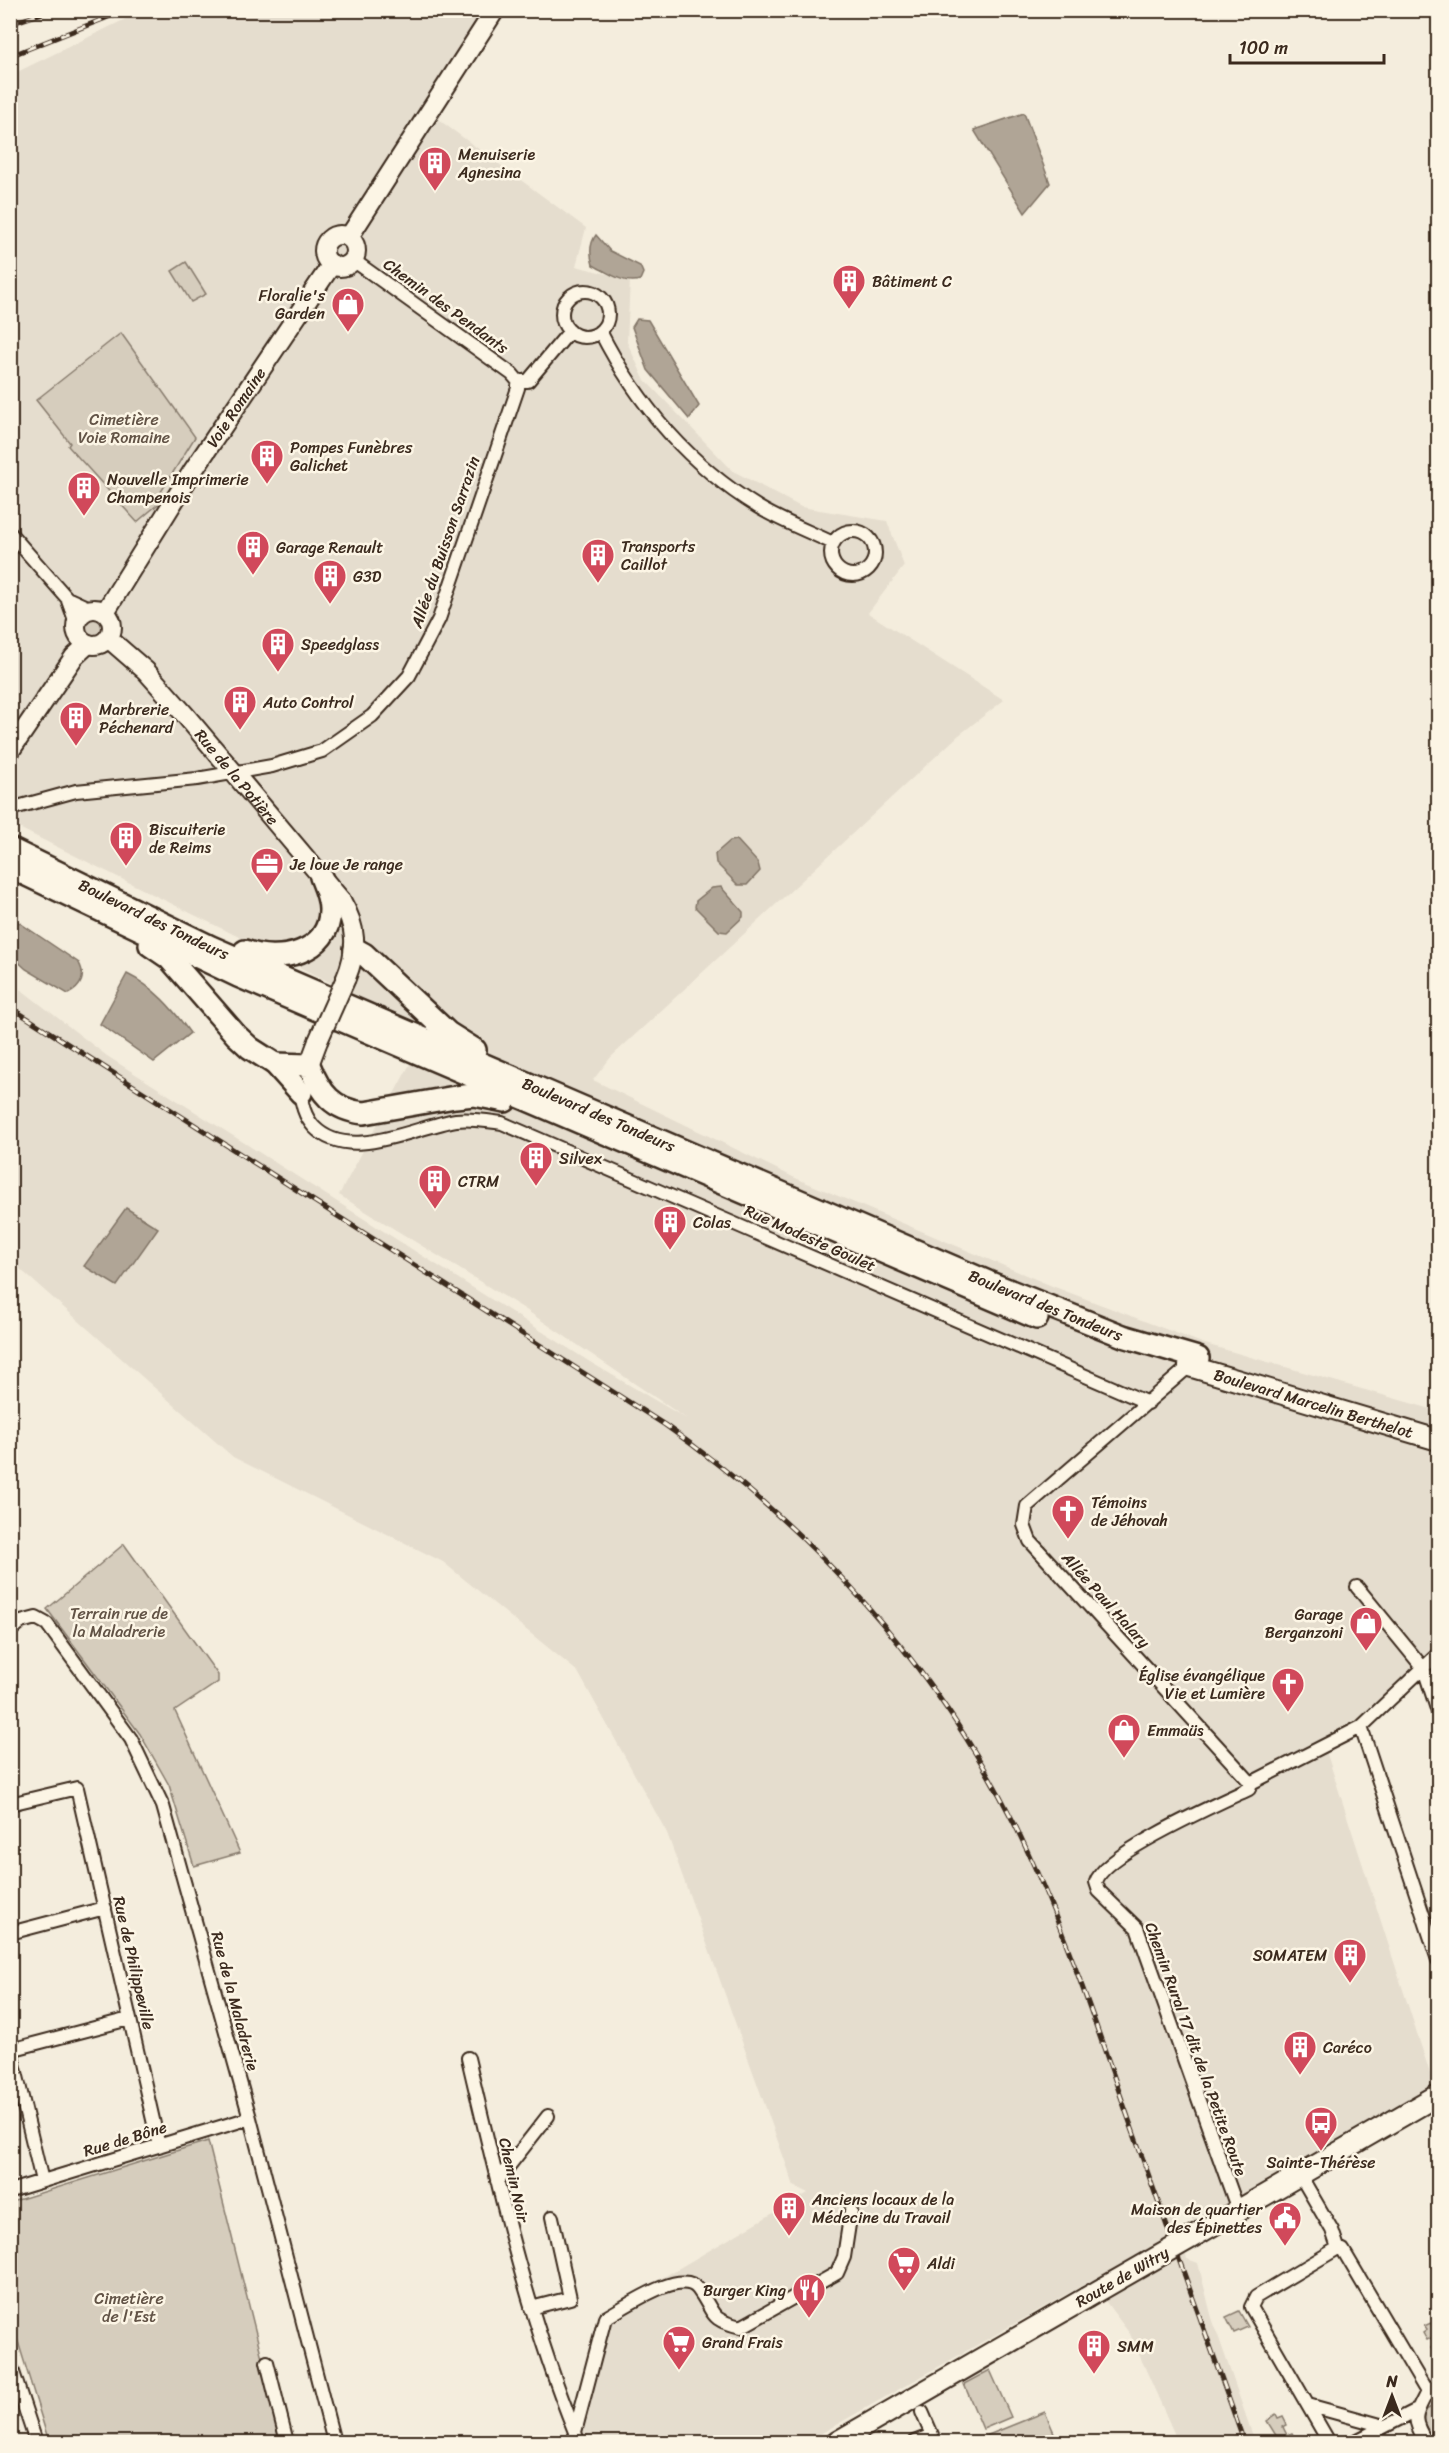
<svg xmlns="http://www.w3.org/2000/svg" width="1449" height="2453" viewBox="0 0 1449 2453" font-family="Sriracha,sans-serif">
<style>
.built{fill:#e5ddce}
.green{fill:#d6cdbd;stroke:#887c6e;stroke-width:1.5}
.water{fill:#b0a596;stroke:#817466;stroke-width:1.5}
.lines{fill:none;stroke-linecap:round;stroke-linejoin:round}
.minor-casing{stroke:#3b2a1e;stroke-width:16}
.secondary-casing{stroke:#3b2a1e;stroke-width:22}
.primary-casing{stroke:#3b2a1e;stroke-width:24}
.trunk-casing{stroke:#3b2a1e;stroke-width:26}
.minor{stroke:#fcf5e5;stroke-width:12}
.secondary{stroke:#fcf5e5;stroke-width:18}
.primary{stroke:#fcf5e5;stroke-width:20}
.trunk{stroke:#fcf5e5;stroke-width:21}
.rail-casing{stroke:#3b2a1e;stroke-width:5}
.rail{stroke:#fcf5e5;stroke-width:3;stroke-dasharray:9;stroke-linecap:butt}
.secondary-bridge-casing{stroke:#3b2a1e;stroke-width:22;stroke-linecap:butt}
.primary-bridge-casing{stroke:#3b2a1e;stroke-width:24;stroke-linecap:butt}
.secondary-bridge{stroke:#fcf5e5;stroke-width:18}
.primary-bridge{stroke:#fcf5e5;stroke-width:20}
.labels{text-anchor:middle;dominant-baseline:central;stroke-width:5;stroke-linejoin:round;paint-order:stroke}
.poi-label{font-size:16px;fill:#3b2a1e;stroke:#fcf5e5;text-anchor:start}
.street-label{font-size:16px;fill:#3b2a1e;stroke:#fcf5e5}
.park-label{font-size:16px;fill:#625346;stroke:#fcf5e5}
</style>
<rect width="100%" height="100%" fill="#f4eddd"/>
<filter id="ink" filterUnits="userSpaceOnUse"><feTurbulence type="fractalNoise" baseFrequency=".0167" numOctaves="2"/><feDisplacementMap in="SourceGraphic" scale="12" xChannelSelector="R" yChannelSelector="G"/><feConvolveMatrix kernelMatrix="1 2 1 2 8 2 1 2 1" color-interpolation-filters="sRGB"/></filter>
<g filter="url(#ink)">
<path class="built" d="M142,11H491L439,120L586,228L576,266L630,280L627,342L644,379L733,471L801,507L887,521L904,566L868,613L1004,700L959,735L611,1057L593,1080L793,1177L1052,1286L1202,1343L1438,1411V1663L1369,1725L1328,1750L1327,1754L1435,2089L1195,2223L1183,2208L1175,2215L1187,2259L1198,2263L1212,2318L1255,2442H1178L1130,2334L1090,2281L806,2442H587L582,2428L614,2306L808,2193L794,2186L667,1833L578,1672L443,1562L233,1457L11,1261L10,981L107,1056L590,1362L687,1419L523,1308L339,1195L428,1031L11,824V75Z"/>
<path class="green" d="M186,262L206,294L191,302L172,271Z
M121,333L195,437L159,495L163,500L137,522L68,446L70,443L36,400Z
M82 626a12 12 0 1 1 24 0a12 12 0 1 1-24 0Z
M124,1544L218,1675V1682L175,1711L240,1853L194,1866L169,1785L140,1734L47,1609Z
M208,2141L283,2442H49L11,2319V2202Z
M1239,2311L1248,2327L1234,2333L1226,2317Z
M1431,2323L1438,2335V2354L1436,2356L1431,2348L1435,2345L1431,2338L1427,2340L1423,2333L1427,2330L1424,2326Z
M990,2370L1011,2417L983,2429L964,2384Z
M1438,2403V2429L1432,2433L1437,2442H1433L1423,2421L1426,2410Z
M1045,2412L1058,2442H971Z
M1276,2415L1278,2419L1283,2417L1287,2425L1283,2427L1287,2435L1292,2433L1296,2440L1280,2442L1267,2421Z"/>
<path class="water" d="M1024,113L1050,183L1025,213L974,130Z
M596,235L610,251L640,266L643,273L640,280C624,285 607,272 593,265C590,255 589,244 596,235Z
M637,319L648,320L699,406L689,419L648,370L632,327Z
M737,840L758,863L760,871L747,885H738L716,863L715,854L730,841Z
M721,887L743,912V917L727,932L719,931L695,907L696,901L712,888Z
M11,917L79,963C86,976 82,987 68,994L26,969L11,955Z
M127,974C154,987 173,1009 190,1033L154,1062L100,1024Z
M126,1208L158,1228L117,1286L84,1266Z"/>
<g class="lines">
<g class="minor-casing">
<path id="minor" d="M353,260L512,374L518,381
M562 314a23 23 0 1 1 46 0a23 23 0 1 1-46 0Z
M600,331C637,404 688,464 758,507C781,521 808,531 833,543
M518,381H528L570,331
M831 553a22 22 0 1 1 44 0a22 22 0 1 1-44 0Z
M10,533L67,598L91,609
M67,598L76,623
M10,809L76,791L197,779L272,766L322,751L372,716L409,676L439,619L518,388V381
M301,1089C300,1102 305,1117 314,1127C349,1163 414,1127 456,1120C470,1118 487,1121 502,1123L1148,1403
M1193,1363L1027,1506L1024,1525L1030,1541L1251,1783
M1357,1587L1424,1669L1438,1712
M10,1631L21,1622L36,1618L47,1624L131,1739L163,1806L250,2118L334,2442
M1361,1727L1438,1960
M1251,1783L1361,1727L1438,1654
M10,1804L77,1788L159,2146
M10,1933L105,1908
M10,2047L42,2181
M10,2052L18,2048L129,2019
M468,2058C498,2185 526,2311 575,2432
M1300,2175L1332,2230L1338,2248L1343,2250L1427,2392C1415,2416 1411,2417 1426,2442
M497,2181L548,2116
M10,2191L250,2118
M1238,2210L1137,1928L1099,1891L1096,1882C1103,1854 1219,1803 1249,1789L1251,1783
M531,2308L570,2298L552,2217
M267,2362L287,2442
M10,2363L36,2442
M1427,2392L1438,2385
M1308,2405L1384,2426
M578,2442L575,2432L605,2318C624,2308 681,2267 698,2289C716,2313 707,2319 741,2327L837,2273L844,2257L851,2211
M914,2442L932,2435L922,2412
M1329,2442L1251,2307L1256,2297L1338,2248
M1354,2442L1415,2411"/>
</g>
<g class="secondary-casing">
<g id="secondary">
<circle cx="340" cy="251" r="16"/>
<path d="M349,237L495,10"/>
<circle cx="94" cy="627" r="18"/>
<path id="s1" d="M105,612L192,472L332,264"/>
<path id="s2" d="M108,638L146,671L186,716L341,900C357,927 358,949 346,978"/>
<path d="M10,751L74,657L88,644"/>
<path d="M309,1065L318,1041"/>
</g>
</g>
<g class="primary-casing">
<g id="primary">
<path id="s3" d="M1189,1366L1438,1440"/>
<path d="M1201,2232L1438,2095"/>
<path d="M837,2442L1086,2298"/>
</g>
</g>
<g class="trunk-casing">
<g id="trunk">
<path id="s4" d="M10,849L211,947L988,1282L1123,1336L1198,1358"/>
<path d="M10,867L238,976L1037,1318"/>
<path d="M150,945L169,958L236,1035L250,1048L275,1064L301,1093"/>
<path d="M355,949L364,954L448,1033L475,1050"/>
<path d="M245,951C277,964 331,954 330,909C330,898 325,887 321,877"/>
<path d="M275,1064L309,1065C320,1093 333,1110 364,1113L455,1097L474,1095L505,1101"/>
</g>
</g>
<use href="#minor" class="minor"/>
<use href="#secondary" class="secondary"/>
<use href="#primary" class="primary"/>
<use href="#trunk" class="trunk"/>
<g class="rail-casing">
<path id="rail" d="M10,24L52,10
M10,56L126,10
M10,1007L665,1425C811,1528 934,1663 1014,1823C1061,1918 1094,2020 1129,2120C1167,2228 1207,2335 1244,2442"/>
</g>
<use href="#rail" class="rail"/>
<g class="secondary-bridge-casing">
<path id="secondary-bridge" d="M318,1041L346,978"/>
</g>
<g class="primary-bridge-casing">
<path id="primary-bridge" d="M1086,2298L1201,2232"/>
</g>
<use href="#secondary-bridge" class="secondary-bridge"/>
<use href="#primary-bridge" class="primary-bridge"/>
</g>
</g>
<defs>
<g id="building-pin" transform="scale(1.725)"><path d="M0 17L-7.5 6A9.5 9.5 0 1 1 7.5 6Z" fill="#d1495b" stroke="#fcf5e5"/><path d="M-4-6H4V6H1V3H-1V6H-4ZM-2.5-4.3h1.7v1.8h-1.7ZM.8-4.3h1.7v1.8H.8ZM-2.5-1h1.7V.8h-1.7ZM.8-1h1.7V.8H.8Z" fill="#fff"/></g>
<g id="shop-pin" transform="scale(1.725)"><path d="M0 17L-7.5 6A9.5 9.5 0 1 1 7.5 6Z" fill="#d1495b" stroke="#fcf5e5"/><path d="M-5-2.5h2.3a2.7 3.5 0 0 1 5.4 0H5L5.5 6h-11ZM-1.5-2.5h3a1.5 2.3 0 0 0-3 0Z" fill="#fff"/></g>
<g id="office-pin" transform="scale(1.725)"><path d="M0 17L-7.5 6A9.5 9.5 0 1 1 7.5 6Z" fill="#d1495b" stroke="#fcf5e5"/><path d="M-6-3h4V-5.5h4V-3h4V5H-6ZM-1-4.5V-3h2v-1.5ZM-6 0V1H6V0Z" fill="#fff"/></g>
<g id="church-pin" transform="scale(1.725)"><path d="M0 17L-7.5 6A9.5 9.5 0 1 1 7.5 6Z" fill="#d1495b" stroke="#fcf5e5"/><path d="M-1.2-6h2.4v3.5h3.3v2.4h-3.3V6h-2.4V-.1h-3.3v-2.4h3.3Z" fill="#fff"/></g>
<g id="bus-pin" transform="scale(1.725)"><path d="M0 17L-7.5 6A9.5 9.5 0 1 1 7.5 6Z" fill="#d1495b" stroke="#fcf5e5"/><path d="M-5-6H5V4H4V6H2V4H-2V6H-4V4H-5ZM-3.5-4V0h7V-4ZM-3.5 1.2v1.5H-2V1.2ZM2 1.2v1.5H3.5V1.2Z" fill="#fff"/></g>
<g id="civic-pin" transform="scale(1.725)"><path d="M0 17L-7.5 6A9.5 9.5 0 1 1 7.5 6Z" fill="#d1495b" stroke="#fcf5e5"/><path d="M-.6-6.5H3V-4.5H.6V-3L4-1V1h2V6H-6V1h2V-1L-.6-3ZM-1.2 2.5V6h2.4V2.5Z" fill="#fff"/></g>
<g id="supermarket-pin" transform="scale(1.725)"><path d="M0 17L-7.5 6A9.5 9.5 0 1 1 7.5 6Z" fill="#d1495b" stroke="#fcf5e5"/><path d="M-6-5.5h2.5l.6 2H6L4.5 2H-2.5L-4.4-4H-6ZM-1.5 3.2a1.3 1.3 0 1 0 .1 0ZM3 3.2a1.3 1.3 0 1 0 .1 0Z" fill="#fff"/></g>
<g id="restaurant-pin" transform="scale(1.725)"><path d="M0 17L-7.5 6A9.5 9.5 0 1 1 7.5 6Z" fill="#d1495b" stroke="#fcf5e5"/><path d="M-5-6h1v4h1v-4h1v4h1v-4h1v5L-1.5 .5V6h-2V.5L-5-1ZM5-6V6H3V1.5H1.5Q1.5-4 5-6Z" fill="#fff"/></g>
</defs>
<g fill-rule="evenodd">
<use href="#building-pin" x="435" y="163"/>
<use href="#building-pin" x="849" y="281"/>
<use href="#shop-pin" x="348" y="304"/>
<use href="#building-pin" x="267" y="456"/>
<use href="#building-pin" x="84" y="488"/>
<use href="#building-pin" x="253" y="547"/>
<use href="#building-pin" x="598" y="555"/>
<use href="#building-pin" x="330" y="576"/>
<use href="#building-pin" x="278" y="644"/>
<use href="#building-pin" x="240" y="702"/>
<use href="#building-pin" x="76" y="718"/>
<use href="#building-pin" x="126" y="838"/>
<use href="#office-pin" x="267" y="864"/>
<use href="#building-pin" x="536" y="1158"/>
<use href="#building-pin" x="435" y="1181"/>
<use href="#building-pin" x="670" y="1222"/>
<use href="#church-pin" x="1068" y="1511"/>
<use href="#shop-pin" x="1366" y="1623"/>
<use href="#church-pin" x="1288" y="1684"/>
<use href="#shop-pin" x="1124" y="1730"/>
<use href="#building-pin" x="1350" y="1955"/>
<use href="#building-pin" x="1300" y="2047"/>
<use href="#bus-pin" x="1321" y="2123"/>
<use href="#building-pin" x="789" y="2208"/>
<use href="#civic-pin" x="1285" y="2218"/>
<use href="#supermarket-pin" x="904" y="2263"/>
<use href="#restaurant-pin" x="809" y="2290"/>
<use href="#supermarket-pin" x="679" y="2342"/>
<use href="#building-pin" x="1094" y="2346"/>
</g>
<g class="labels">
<g class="poi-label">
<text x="458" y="154">Menuiserie<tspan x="458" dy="18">Agnesina</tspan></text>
<text x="872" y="281">Bâtiment C</text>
<text x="325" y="295" text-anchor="end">Floralie's<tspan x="325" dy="18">Garden</tspan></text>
<text x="290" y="447">Pompes Funèbres<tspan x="290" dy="18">Galichet</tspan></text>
<text x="107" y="479">Nouvelle Imprimerie<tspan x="107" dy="18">Champenois</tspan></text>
<text x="621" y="546">Transports<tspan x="621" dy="18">Caillot</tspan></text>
<text x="276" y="547">Garage Renault</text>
<text x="353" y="576">G3D</text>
<text x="301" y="644">Speedglass</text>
<text x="263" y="702">Auto Control</text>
<text x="99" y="709">Marbrerie<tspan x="99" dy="18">Péchenard</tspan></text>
<text x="149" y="829">Biscuiterie<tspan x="149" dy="18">de Reims</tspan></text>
<text x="290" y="864">Je loue Je range</text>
<text x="559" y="1158">Silvex</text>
<text x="458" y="1181">CTRM</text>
<text x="693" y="1222">Colas</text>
<text x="1091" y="1502">Témoins<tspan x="1091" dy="18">de Jéhovah</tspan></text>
<text x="1343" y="1614" text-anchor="end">Garage<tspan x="1343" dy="18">Berganzoni</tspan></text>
<text x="1265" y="1675" text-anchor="end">Église évangélique<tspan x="1265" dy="18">Vie et Lumière</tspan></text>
<text x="1147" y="1730">Emmaüs</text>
<text x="1327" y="1955" text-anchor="end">SOMATEM</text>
<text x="1323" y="2047">Caréco</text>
<text x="1321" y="2162" text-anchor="middle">Sainte-Thérèse</text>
<text x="812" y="2199">Anciens locaux de la<tspan x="812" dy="18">Médecine du Travail</tspan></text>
<text x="1262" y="2209" text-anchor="end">Maison de quartier<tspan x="1262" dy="18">des Épinettes</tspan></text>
<text x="927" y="2263">Aldi</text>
<text x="786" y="2290" text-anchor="end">Burger King</text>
<text x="702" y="2342">Grand Frais</text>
<text x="1117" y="2346">SMM</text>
</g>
<g class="street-label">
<text transform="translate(446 306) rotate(36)">Chemin des Pendants</text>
<text stroke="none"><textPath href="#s1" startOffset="243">Voie Romaine</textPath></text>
<text transform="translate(445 542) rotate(-71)">Allée du Buisson Sarrazin</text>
<text stroke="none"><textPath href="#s2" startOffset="190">Rue de la Potière</textPath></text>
<text stroke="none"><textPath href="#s4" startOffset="160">Boulevard des Tondeurs</textPath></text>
<text stroke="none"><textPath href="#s4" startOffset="646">Boulevard des Tondeurs</textPath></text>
<text transform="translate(810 1238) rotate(24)">Rue Modeste Goulet</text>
<text stroke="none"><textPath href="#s4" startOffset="1132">Boulevard des Tondeurs</textPath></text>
<text stroke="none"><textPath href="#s3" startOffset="130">Boulevard Marcelin Berthelot</textPath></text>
<text transform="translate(1106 1600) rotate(48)">Allée Paul Halary</text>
<text transform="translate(134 1963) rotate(77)">Rue de Philippeville</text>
<text transform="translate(235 2001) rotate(75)">Rue de la Maladrerie</text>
<text transform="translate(1196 2049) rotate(70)">Chemin Rural 17 dit de la Petite Route</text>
<text transform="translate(125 2139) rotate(-17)">Rue de Bône</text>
<text transform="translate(514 2180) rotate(77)">Chemin Noir</text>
<text transform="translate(1122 2277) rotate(-30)">Route de Witry</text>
</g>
<g class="park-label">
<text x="124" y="419">Cimetière<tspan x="124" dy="18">Voie Romaine</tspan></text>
<text x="119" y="1613">Terrain rue de<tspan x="119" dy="18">la Maladrerie</tspan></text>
<text x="129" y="2298">Cimetière<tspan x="129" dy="18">de l'Est</tspan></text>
</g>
</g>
<rect width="1449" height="2453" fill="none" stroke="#fcf5e5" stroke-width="36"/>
<rect x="18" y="18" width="1413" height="2417" fill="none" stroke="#3b2a1e" stroke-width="2" filter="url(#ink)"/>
<g transform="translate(1392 2396)" stroke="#fcf5e5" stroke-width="4.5" paint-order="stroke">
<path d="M0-4.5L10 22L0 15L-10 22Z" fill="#3b2a1e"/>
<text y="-9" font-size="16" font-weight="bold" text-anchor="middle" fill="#3b2a1e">N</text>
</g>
<path d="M1230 54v9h154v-9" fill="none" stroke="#3b2a1e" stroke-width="3"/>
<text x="1239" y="54" font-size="18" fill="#3b2a1e" stroke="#fcf5e5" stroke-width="4.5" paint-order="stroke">100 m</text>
</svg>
